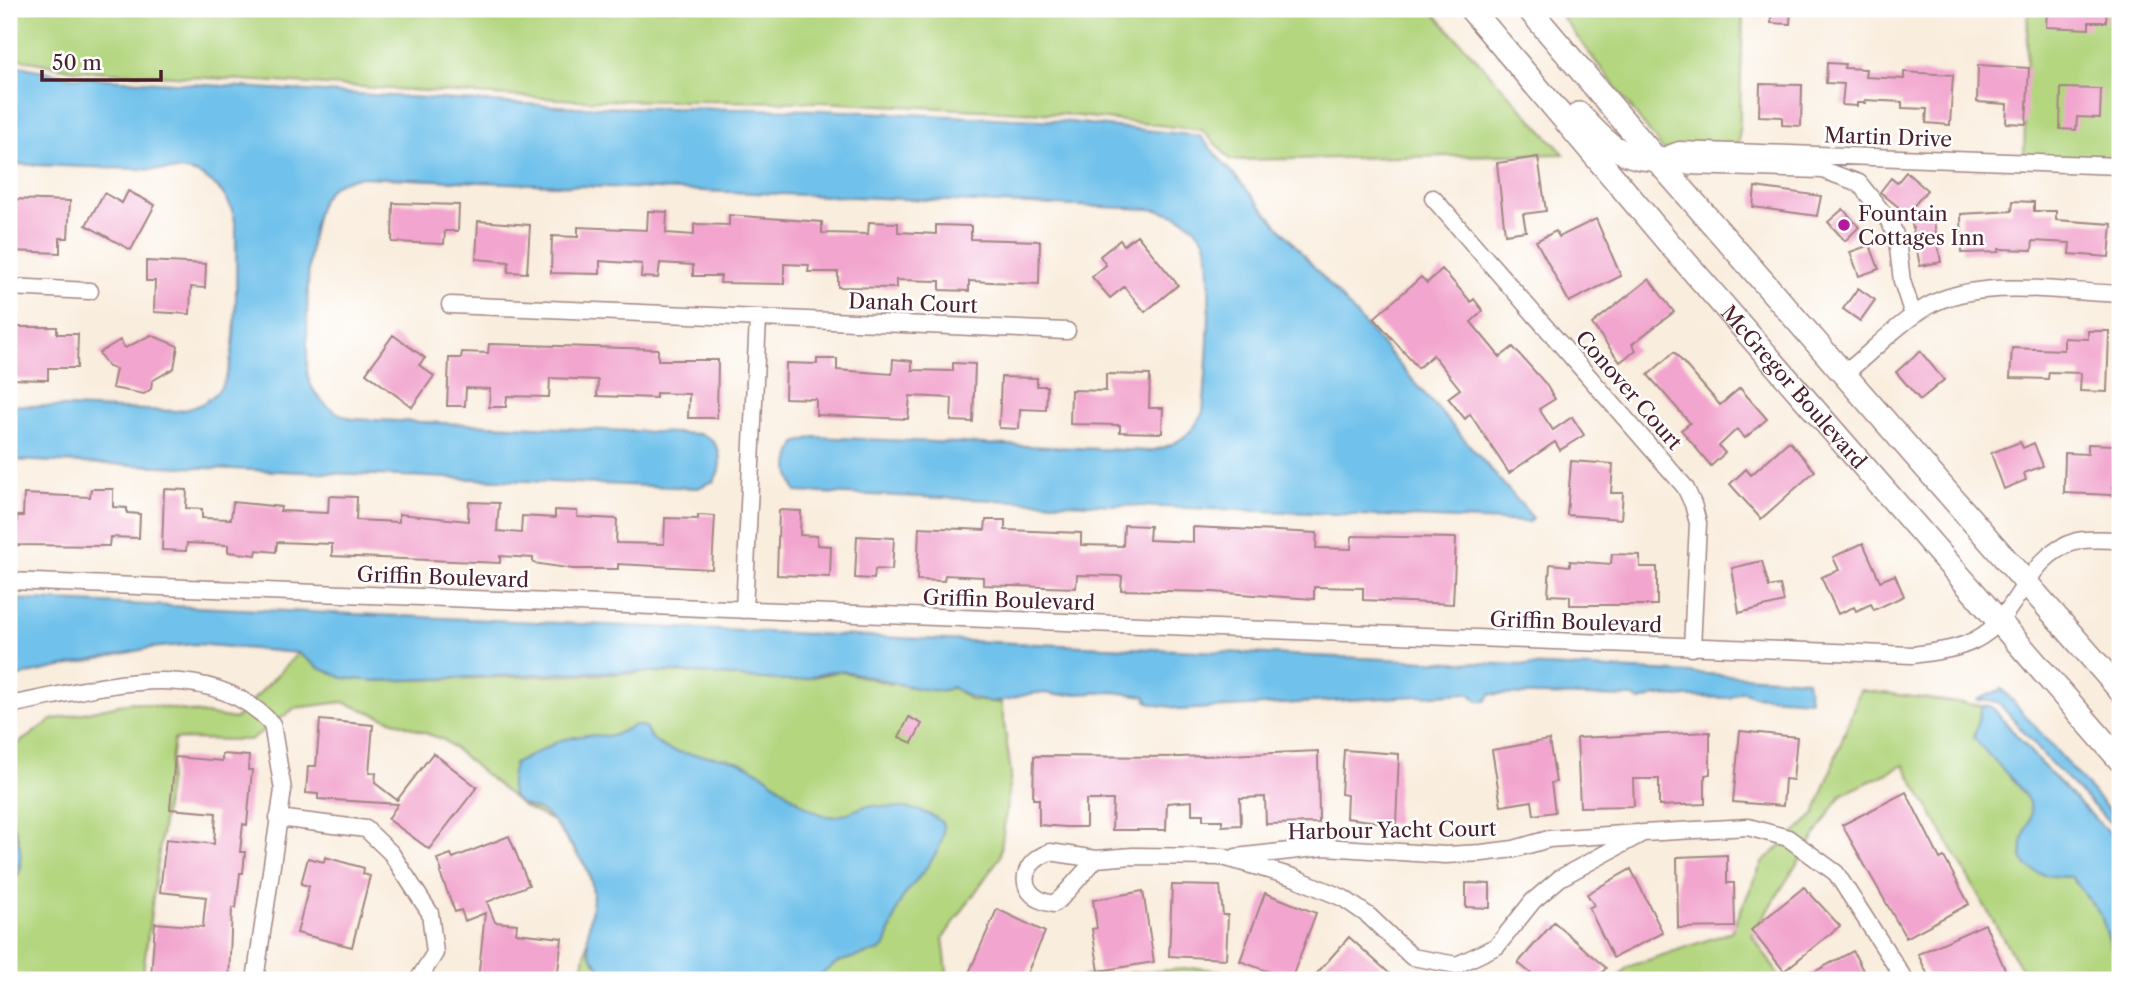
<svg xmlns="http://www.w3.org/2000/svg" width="2129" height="989" viewBox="0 0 2129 989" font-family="'Libre Caslon Text',serif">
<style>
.green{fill:#b3d67f;stroke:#7e7a55;stroke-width:2}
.water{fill:#6fc1eb;stroke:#5c708b;stroke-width:2}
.building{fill:#f2a5ce}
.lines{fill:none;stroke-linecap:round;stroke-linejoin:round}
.street-casing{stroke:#a28684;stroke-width:19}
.secondary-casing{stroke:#a28684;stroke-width:26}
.street{stroke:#fff;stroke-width:16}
.secondary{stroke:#fff;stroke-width:23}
.poi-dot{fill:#b5179e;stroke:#fff;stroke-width:2.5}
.labels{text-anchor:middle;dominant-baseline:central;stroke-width:5;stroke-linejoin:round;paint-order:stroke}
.street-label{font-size:21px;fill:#4a1f2b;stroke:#fff}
.poi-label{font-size:21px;fill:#4a1f2b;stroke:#fff;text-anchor:start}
</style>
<rect width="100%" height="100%" fill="#fff"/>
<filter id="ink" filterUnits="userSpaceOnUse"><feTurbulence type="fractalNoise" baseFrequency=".0143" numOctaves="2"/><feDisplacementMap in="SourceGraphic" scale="14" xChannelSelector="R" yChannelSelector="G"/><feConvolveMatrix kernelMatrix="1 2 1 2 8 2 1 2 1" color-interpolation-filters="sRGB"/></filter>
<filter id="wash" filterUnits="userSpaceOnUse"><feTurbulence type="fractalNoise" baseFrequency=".00686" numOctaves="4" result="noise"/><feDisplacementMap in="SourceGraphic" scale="28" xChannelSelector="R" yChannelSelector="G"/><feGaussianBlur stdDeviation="1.57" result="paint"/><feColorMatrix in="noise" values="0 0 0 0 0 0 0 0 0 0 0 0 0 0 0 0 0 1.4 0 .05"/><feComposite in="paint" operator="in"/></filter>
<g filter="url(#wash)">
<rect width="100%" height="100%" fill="#f9eddd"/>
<path class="green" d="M9,9H1430L1564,154L1231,160L1202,130L1061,114L820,102L576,100L74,70L9,57Z
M1556,9H1743L1739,144L1663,150Z
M2028,9H2120V165L2024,157Z
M298,653C327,673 343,678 377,681L677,672L796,681L840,671L890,684L903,682L919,688L952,687L971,700L1001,703L1011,773L1000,857L943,938L948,980H580L594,911L593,886L586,867L553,821L524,807L444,740L343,702L295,708L250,740L174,739L142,980H9V892L21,869L16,831L9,817V750L52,720L132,702L235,719Z
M1860,690L1992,707L2041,764L2120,844V980H2027L1904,765L1841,795L1752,935L1782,980H1616L1627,967L1731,932L1762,863L1815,814Z
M1200,968L1271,980H1078L1086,976Z"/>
<path class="water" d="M9,64L73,77L174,83L576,107L820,110L1060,121L1200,136L1533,518L1530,522L796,492C787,474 787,461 796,443L814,437L1149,451C1174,447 1193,435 1203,412C1206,381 1215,262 1204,240C1192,219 1173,212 1150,209L359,177C348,179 337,182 329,190C302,217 308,331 307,372C310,395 331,413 353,419L699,434C721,439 725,463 714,481L698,488L9,460V405L174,411C193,410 209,403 221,387C240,362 236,262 236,227C233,199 215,179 189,171L9,164Z
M9,599L1657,671L1807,680L1810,700L1753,696C1744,690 1738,691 1730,698L1656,696L1640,701L1633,697L1491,694L1485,701H1478L1469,693L1180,710C1170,704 1158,708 1148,702L1145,696L1113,692L1056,695C1015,684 1004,721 952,687C936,700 864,672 840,671C823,670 810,681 793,681C754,680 715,673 676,672C577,670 477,678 377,681L343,678L319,668L298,653L196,644L150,648L9,678Z
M2002,689L2120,823V833L2047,759L1998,702L1976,700Z
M1986,706L1992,707L2041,764L2120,844V960L2112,949L2101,916L2072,877C2047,877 2014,875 2023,839C2027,824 2036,815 2027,799C2014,777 1989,758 1974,738L1981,708Z
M635,725L645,727C659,760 700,752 729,759C769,768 786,799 820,814C837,821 850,811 866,806C873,804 880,807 887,807C909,808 924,809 942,822C950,848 915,879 902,899C898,904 889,936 885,946L880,950L838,962L813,980H611C605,973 595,964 591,955C579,929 605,901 585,865C576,850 564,835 553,821C533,797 500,817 514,764L561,740L585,735L612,736Z
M9,817C24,850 25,859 9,892Z"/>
<g id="blocks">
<path class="building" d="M1771,9H1791L1790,24L1771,23Z
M2047,9H2107L2106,22H2089V29L2046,27Z
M1827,63L1845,64L1844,68L1866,69L1865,77L1904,79V72L1953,75L1950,125L1926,123L1927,109L1902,108V102L1865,100V103H1857V106L1842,105L1844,84L1826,83Z
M1978,65L2029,68L2026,124L2006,123L2007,104L1977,102Z
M1760,84L1802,85L1801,126L1782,125V117L1759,116Z
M2061,88L2101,89L2100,118L2077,117L2076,130L2060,129Z
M1538,157L1546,211L1523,214L1526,231L1505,234L1497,163Z
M1906,172L1927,190L1907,214L1880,192L1891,178L1897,183Z
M1755,187L1821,196L1817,216L1753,207Z
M128,191L155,205L131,250L86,225L104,193L122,203Z
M12,199L70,201L68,238H60V253L10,251Z
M2013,201L2034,202V211H2056V220L2112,224L2109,257L2069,254L2070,243L2033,241L2032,250L1999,249V252L1962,253L1961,214L2012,211Z
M393,203L459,205L458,231H445L444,244L392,242Z
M1843,209L1859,227L1845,241L1828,222Z
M1932,210L1941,262L1920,266L1910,214Z
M648,211L667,212L666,233L694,235V224L729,225V215L822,222V233L868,234L869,222L898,223V232L936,234V225L971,226V239L1040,241L1039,284L969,281V291L940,290V281L896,280V288L838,287V272H808L809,265L784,264V284L720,283L721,276H693V265L660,263L658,278L641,277L642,264L600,261V274L551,273L552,236L578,237V227L647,230Z
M1596,219L1621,276L1569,302L1536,241L1556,231L1559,237Z
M478,221L530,225L527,273L508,272L509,262L476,259Z
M1137,235L1178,285L1145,312L1124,287L1110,298L1092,277L1106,265L1100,256L1120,240L1124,245Z
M1870,245L1879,269L1859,276L1850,252Z
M146,261L206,264L205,288L191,287L190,314L154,312L155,281H146Z
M1442,269L1471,302L1474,299L1483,311L1471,322L1500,357L1513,347L1545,383L1555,399L1539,409L1553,430L1572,417L1584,435L1560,450L1555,442L1509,473L1470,414L1465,419L1448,398L1460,389L1433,355L1418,368L1374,318L1421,277L1427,283Z
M1649,279L1674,312L1632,344L1636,350L1620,362L1592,324Z
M1858,288L1875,300L1860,321L1843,309Z
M9,327H57V334H78L77,368H48V380L9,379Z
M2088,331H2109L2107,392L2080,391L2081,373L2049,372L2048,379L2010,378L2012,348L2064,350V338L2088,339Z
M151,335L178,346L174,368L152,381L151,389L144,394L112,388L116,369L108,367L99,353L120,340L125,348Z
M393,335L425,358L419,365L434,376L412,407L366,373Z
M489,344L658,349V360H718L717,418H688L689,394L656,393V398L597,396L598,380L550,378L549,397L507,396L506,407H489L490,389L466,388L465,406H447L449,358H461L462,352L488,353Z
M1920,351L1944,380L1920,400L1896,372Z
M1674,352L1720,405L1740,388L1767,419L1745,438L1737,429L1719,446L1725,453L1711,466L1681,430L1690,423L1648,375Z
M817,359H837V370L892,374L893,359L912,361V370L953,371V363L975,364L973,422L951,421L952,398L910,396L908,419L816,415V399L785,398L786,363L817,364Z
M1106,374L1150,375L1149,408H1163L1162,433L1120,432V425L1070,424L1071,390L1106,391Z
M1001,377L1037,378V386H1047L1046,410L1020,409L1019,429L999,428Z
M1789,441L1815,471L1761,519L1730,484L1746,469L1751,475Z
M2020,442L2023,448L2034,443L2043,466L2024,473L2026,480L2004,489L1991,453Z
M2088,444L2114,445L2112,495L2064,493L2065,453L2088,454Z
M1571,461L1613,464L1611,493H1623L1621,519L1567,515Z
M91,489H113V507L127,508V513L140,514L139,538L110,537L109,546L16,545L17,516H23L24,494L90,497Z
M164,489L187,490L186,508L202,509V518L231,519L233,502L281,507L280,511L328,513L329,496L357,497L356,520L399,522V514L468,521L469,502L499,503L497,531L521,533L522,516L555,518V510L577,511V517L617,519L616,543L664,544L665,518L698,519V515L715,516L712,569L618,564V569H573L533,563V558L500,556V563L332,556V544L277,542L276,552L257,550L256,555L228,552V545L187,543L186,551L162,550Z
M779,510L801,511L800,535L817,536V545L831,546L830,577L777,575Z
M986,520H1005V530L1081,533V545L1123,546L1124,525L1150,526L1149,540L1193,542V527L1317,533L1316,548L1351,549L1352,536L1456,538L1453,604L1363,600V588L1314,587V599L1212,592L1121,590L1122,576L1077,575L1076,588L983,585V577L945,575L944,581L917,580L919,527L985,530Z
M857,536L894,538L892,570L875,569L874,579L855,578Z
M1863,543L1880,581L1895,575L1904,596L1874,610L1871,604L1856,611L1854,607L1838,614L1821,577L1839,570L1833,557Z
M1612,554L1640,555V567H1657V605H1570V596L1548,595L1550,564L1570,566V561L1611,564Z
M1762,561L1769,587L1780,585L1784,602L1739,613L1732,568Z
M909,717L922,724L912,743L899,737Z
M320,720L373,725L369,773H376L375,783L397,800L433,753L477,787L429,849L388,819L398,804L318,799V794L306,793L308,766H316Z
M1740,731L1797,737L1793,780L1785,779L1783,806L1733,802Z
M1710,732V774L1705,775V804L1659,806V779H1633L1634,806L1580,807L1577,738Z
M1549,740L1556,782L1551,783L1555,812L1534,815L1532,801L1501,806L1492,750Z
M1344,750L1399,754L1396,824L1346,818L1347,795L1341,794Z
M1318,751L1319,823L1266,824L1265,797L1240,798L1241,825L1222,826V820H1203V814H1192V801L1167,803L1166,830H1112L1113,800H1086V827H1066L1039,825V799H1033L1034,756L1180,757Z
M222,754L249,756L248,770H252L247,825L243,824L240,852H245L243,873H240L236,908H232L229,980L151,976L155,923L203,927L204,914L206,897L160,892L166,839L214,844L216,813L170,809L175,757L222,761Z
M1906,792L1940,859L1944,857L1969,904L1906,938L1842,825Z
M509,836L529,885L487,902L495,922L517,924L516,933L562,938L557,980H478L485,913L465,921L461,910L455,912L440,873L442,872L437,859L451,854L453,858Z
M1727,855V883H1734L1735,927L1678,928L1677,857Z
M325,857L364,868L363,874L370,876L352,947L297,933L309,886L301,884L308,858L324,862Z
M1631,869L1663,933L1613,958L1589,908L1594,905L1587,894Z
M1466,883L1490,884V908L1466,907Z
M1172,885L1220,886L1223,915H1228L1226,959L1169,956Z
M1804,887L1840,926L1784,971L1751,930Z
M1143,891L1154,962L1099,971L1092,929L1097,928L1093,900Z
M1265,893L1316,913L1291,980L1240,961Z
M997,909L1045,932L1024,980H978L968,975Z
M1554,922L1606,968L1596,980H1539L1518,963Z
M1985,924L2007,974L1992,980H1930L1918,954Z
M1349,937L1389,973L1383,980H1311Z
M1853,951L1868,980H1799Z"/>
</g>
</g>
<g filter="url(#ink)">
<use href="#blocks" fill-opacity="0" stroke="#a28684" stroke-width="2"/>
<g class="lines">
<g class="street-casing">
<path id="street" d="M1656,159L1679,150L2120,166
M1656,159L1686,166L1823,170L1859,183L1890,222L1897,240L1902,281L1913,315
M1433,198L1685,487L1693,504L1698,523L1692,648
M9,287L90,291
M450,305L1067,331
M1844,374C1872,352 1897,324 1928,306C1978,277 2064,292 2120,294
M9,581L1912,655C1933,652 1956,650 1975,640C2020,618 2023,556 2077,541C2090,538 2107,540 2120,540
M744,610L758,318
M9,705C92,690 206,651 272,724L283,790L255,980
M278,818L366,829L391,853L430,913L435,953L418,980
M1050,852L1096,859L1061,898L1053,904C1017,897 1017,864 1050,852Z
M1236,857L1325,847L1445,855L1482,853L1514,849L1549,839L1638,833
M1096,859L1133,856L1223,857L1293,877L1343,898L1369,916L1412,957L1457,965L1497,946L1533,901L1560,878L1643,833L1748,827L1788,838L1836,873L1905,980"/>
</g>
<g class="secondary-casing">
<g id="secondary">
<path id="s1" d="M1471,9L1668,242L2120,760"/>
<path d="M1529,9L1656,159L2120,690"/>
<path d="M1579,114C1602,139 1620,160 1656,159"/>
</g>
</g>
<use href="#street" class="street"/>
<use href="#secondary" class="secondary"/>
</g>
</g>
<circle class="poi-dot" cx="1844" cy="225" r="7"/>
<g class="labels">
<g class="street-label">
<text transform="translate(1888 137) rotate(2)">Martin Drive</text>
<text transform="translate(913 303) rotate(2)">Danah Court</text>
<text stroke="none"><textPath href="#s1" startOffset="497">McGregor Boulevard</textPath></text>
<text transform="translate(1629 390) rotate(49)">Conover Court</text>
<text transform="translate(443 577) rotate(2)">Griffin Boulevard</text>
<text transform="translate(1009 600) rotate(2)">Griffin Boulevard</text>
<text transform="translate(1576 622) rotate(2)">Griffin Boulevard</text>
<text transform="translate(1392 830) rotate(-1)">Harbour Yacht Court</text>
</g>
<g class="poi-label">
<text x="1858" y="213">Fountain<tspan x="1858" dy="24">Cottages Inn</tspan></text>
</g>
</g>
<rect width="2129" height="989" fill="none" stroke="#fff" stroke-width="35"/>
<path d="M42 70v10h119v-10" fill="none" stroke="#4a1f2b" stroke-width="3.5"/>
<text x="52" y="70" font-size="21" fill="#4a1f2b" stroke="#ffffff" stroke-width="5" paint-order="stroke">50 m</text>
</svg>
